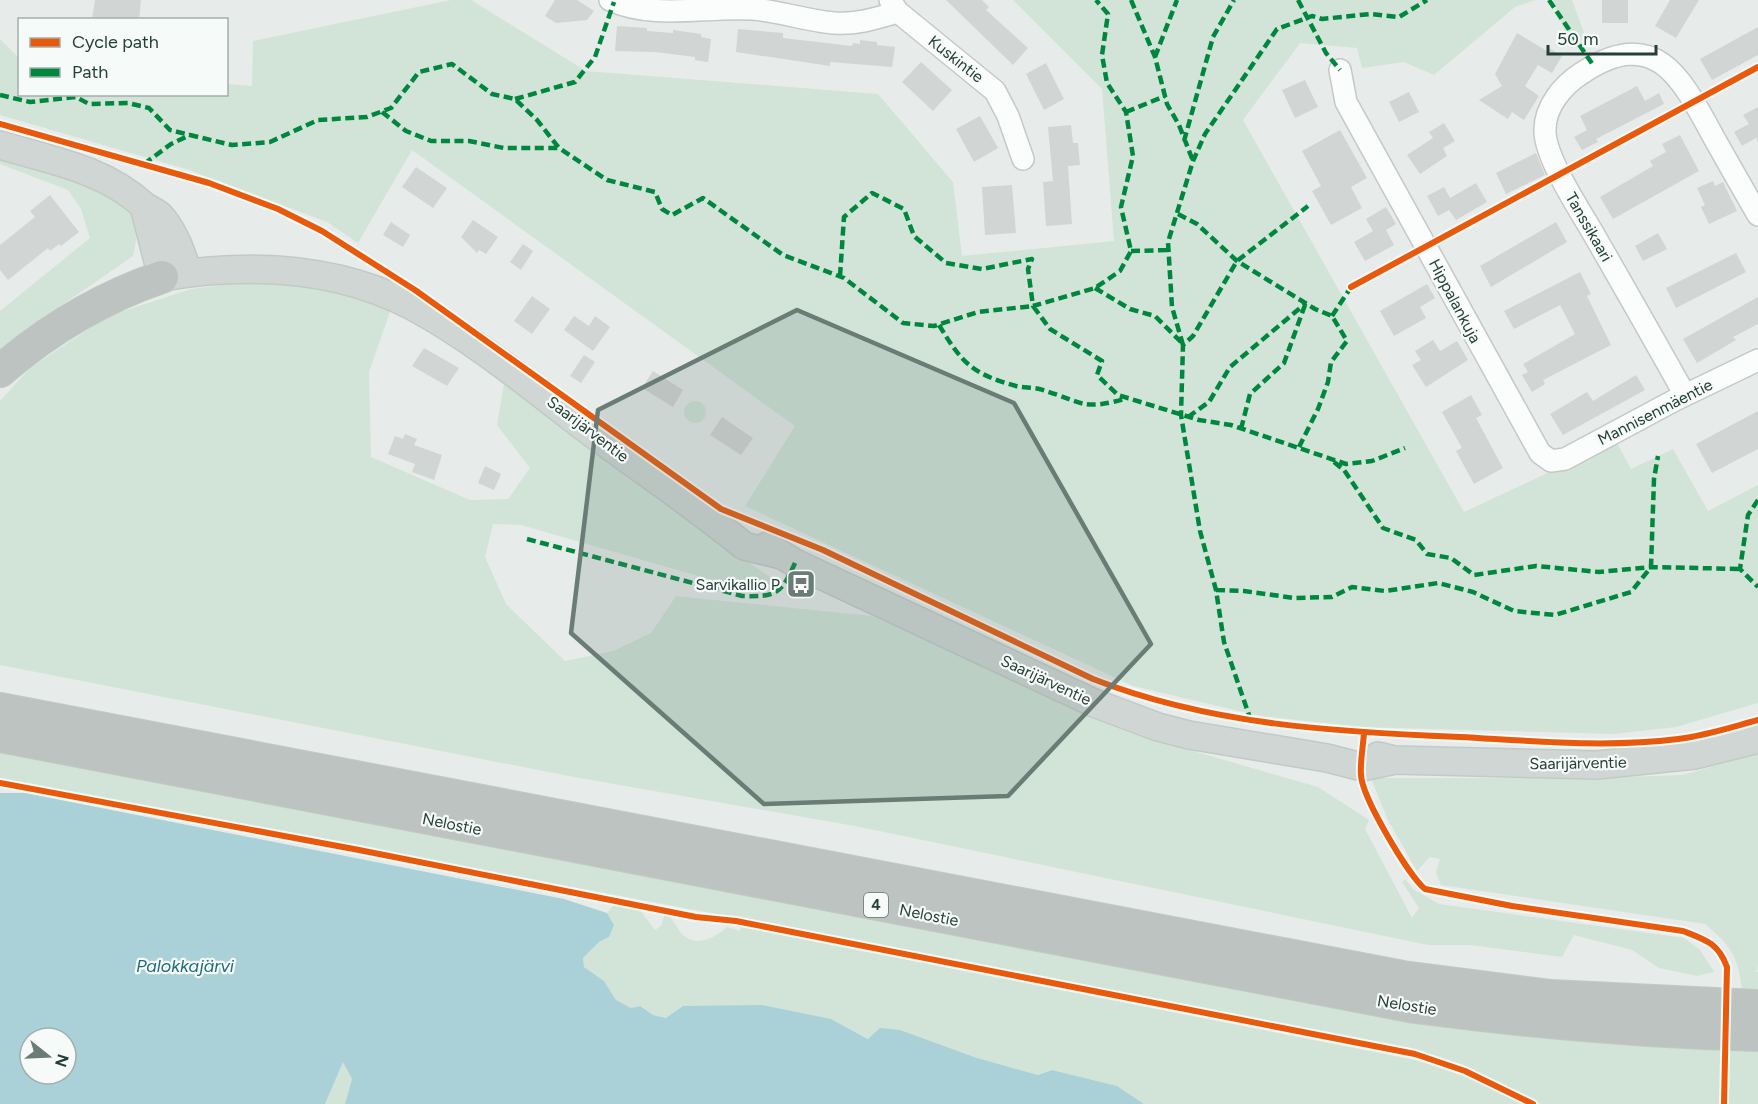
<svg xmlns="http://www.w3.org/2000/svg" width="1758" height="1104" viewBox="0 0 1758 1104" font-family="Figtree,sans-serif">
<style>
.green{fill:#d1e4d7}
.water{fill:#aad1d8;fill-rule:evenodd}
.building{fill:#d1d5d4}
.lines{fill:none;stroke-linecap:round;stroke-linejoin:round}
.minor-casing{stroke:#c4c9c7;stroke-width:24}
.major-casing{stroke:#c2cac8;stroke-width:30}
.highway-casing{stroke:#c2cac8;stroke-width:34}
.minor{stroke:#fbfcfc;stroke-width:21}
.major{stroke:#cfd6d4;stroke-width:27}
.highway{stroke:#bcc3c1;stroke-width:32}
.quiet{stroke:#00873e;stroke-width:4.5;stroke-dasharray:9 4.5;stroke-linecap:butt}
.cycleway-casing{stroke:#f6faf8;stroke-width:10}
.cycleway{stroke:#e8590c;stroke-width:6}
.marked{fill:#697c76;fill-opacity:0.2;stroke:#697c76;stroke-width:4.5;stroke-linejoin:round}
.labels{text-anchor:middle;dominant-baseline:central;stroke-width:4.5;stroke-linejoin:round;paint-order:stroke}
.shield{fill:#f6faf8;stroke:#647772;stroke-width:1.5}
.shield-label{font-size:15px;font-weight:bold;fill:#253f38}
.street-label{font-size:16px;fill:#253f38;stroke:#f6faf8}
.poi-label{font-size:16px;fill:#253f38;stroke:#f6faf8;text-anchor:end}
.water-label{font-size:18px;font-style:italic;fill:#206979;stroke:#f6faf8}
</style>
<rect width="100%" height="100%" fill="#e7ecea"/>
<path class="green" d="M451,0H471L586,71L878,94L953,182L962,256L1114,241L1102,89L1013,0H1535L1515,7L1434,75L1404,62L1362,68L1357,48L1300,43L1243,120L1464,512L1616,441L1631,469L1673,449L1708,511L1758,485V703L1676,727L1613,734L1361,727L1260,716L1133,686L745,506L795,426L412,150L358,243L327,222L186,169L0,115V39L19,58L20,94H226L227,84L252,86L253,41Z
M1553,0H1572L1586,38L1570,45Z
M0,153L100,185L124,202L139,225L133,256L0,348V311L90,238L81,209L68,190L0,164Z
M256,281L311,283L391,309L369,372L371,457L470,500L508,499L530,468L497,425L504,384C596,450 685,518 777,582L762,588L733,586L521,525L493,524L485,557L506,604L565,661L613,651L651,633L676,596L872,616L1131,733L1318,787L1369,820L1365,829L1412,918L1419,908L1402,882L1405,879L1413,889L1439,904L1684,938L1700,950L1714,972L1697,976L1659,968L1632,950L1574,935L1562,957L1470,945H1428L855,826L574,777L0,665V401L30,368L108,316L191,289Z
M684 412a11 11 0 1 1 22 0a11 11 0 1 1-22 0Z
M0,751L1758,1047V1104H1541L1466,1068L1407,1049L737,918L0,779Z
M1758,753V965L1757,971L1753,972H1758V991L1742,990C1738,956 1731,946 1705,924L1441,885L1436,873L1440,859L1430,857L1417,871L1387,818L1371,778H1594L1683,775Z
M614,905L640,910L655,930L661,926L665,914C675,919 676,928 683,935C697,948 716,937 727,927L740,931L741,927L1420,1061L1470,1078L1526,1104H1144L1116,1086L1052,1070L1038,1075L974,1057L869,1039L831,1019L720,1006H683L667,1018L653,1015L640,1006L631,1008L616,1000L604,981L584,967L583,958L599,942L609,937L614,925L607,913Z
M343,1061L352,1079L345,1104H325Z"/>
<path class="water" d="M0,793H25L564,899L607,913L614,925L609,937L599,942L583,958L584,967L604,981L616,1000L631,1008L640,1006L653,1015L666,1018L683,1006L762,1005L831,1019L868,1039L880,1028L900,1030L974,1057L1038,1075L1052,1070L1117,1086L1144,1104H345L352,1079L343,1062L325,1104H0ZM30,1038H66V1074H30Z"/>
<path class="building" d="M95,0H141L139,20H92Z
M555,0H577L594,11L587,20L556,23L545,16Z
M946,0H982L989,7L986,10L1028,48L1013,65Z
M1602,0H1628V23H1602Z
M1670,0H1699L1676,38L1655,26Z
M617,26L647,28V31L673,33V30L701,34V37L711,39L708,62L695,60V57L655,52L615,51Z
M1758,27V55L1712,80L1700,59Z
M738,29L783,33V38L852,46L853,43L860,44V40L877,42V45L895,47L892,67L830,62V66L736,52Z
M1517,33L1547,51L1549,48L1562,56L1552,73L1538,65L1525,86L1539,96L1524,120L1512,112L1508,119L1479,100L1502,86L1495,74Z
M921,62L952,90L933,111L902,82Z
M1046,63L1064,99L1044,110L1026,74Z
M1305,80L1318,107L1295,118L1282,90Z
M1637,86L1645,101L1659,93L1664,104L1596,139L1598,142L1582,150L1574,137L1587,130L1580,116Z
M1409,92L1419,112L1399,122L1389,102Z
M1758,107V142L1756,138L1742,146L1734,132L1749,124L1743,115Z
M980,116L998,148L974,162L956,129Z
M1444,123L1455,141L1443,148L1447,156L1420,174L1407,155L1433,138L1429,132Z
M1071,125L1073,143H1078L1080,165L1068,166L1072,224L1046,226L1043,182L1053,181L1048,127Z
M1340,130L1367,178L1351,187L1362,208L1331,225L1312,191L1321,186L1302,151Z
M1680,135L1699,171L1613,219L1600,197L1653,166L1650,161L1666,152L1662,144Z
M1536,153L1545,175L1506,194L1496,173Z
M416,167L447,188L433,208L402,187Z
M1713,181L1715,186L1723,182L1737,211L1709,224L1701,207L1705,205L1697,188Z
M1476,183L1487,202L1456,220L1449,210L1438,216L1427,196L1444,187L1450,198Z
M1012,185L1016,233L985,235L982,187Z
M50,195L79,232L61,246L59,244L50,251L48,248L8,280L0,270V245L35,217L30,211Z
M1386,207L1396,224L1386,230L1394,245L1365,261L1354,242L1373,231L1366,219Z
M473,220L498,237L486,254L479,250L477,253L461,237Z
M391,222L410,235L403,247L383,235Z
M1556,222L1567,242L1491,287L1480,266Z
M1658,233L1667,249L1643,261L1635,246Z
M523,244L533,251L521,270L510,262Z
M1736,253L1746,272L1676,308L1666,288Z
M1580,272L1591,294L1587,296L1611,345L1543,380L1545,384L1532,392L1522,375L1528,372L1523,364L1575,334L1560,305L1514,329L1504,311Z
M1427,284L1435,298L1420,307L1426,318L1394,336L1380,311Z
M532,296L550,309L532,334L514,321Z
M1758,297V324L1733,337L1736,340L1697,363L1683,339Z
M574,316L589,326L595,316L610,327L593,351L564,330Z
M1433,340L1440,351L1457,341L1468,360L1426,387L1412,365L1421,360L1415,351Z
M424,348L459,368L447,386L412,366Z
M584,355L595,362L581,383L570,376Z
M653,371L683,390L673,407L642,388Z
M1636,375L1645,390L1563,435L1550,414L1587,392L1593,401Z
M1471,395L1482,415L1476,418L1503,468L1474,484L1456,451L1462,448L1442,412Z
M1758,411V449L1712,473L1696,444Z
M722,417L753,438L741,455L710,435Z
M405,434L417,439L414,445L442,455L434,480L412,472L415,464L388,454L395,436L403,439Z
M485,466L501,474L494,490L478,483Z"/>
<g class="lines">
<g class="minor-casing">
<path id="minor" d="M610,0C654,20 706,6 752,9C780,11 807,21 834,23C856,25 877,18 898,12
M890,0L898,12L995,91L1008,116L1023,159
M1340,70L1346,102L1540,453L1551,461L1565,459L1677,399L1758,360
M1685,395C1655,341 1624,287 1593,233C1579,209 1546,159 1545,132C1544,107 1563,85 1582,73C1655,25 1681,77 1713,136C1728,163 1743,189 1758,215"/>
</g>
<g class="major-casing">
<path id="major" d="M0,145C50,160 104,169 143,205C149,210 158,212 162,218C175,234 182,254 188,273
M144,206L162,277C246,263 336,266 414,307C475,340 529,385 584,427C637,467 693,504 744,546L781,555
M767,546L795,563L1094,703L1158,727L1189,735L1327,758L1362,767L1395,760
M1378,756L1395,760L1597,765L1695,755L1758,739"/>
</g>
<g class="highway-casing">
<path id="highway" d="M0,371C49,329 100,298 162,277
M0,709L1403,977L1551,996L1758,1006
M0,736L1415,1007C1529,1022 1643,1032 1758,1035"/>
</g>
<use href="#minor" class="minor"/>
<use href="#major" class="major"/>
<use href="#highway" class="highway"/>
<path class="quiet" d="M1131,0L1155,57L1167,104L1179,125L1193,161
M1298,0L1326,53L1340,70
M1549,0L1593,65
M1155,57L1177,0
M0,95L30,102L76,97L89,104L128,103L149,108L170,130L190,135
M515,99L575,82L595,57L614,2
M382,112L406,131L431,141H469L504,148H559
M1126,112L1165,96
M1184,141L1213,37L1234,0
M144,164L171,144L190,135L232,145L270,142L318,120L367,117L391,108L419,72L452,64L492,94L515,99L537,120L559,148L607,180L655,192L662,209L672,215L703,198L783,255L844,278L903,323L934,326L978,312L1033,306L1050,329L1102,361L1097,375L1118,395L1199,420L1231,425L1346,464L1372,461L1405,448
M1178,214L1197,224L1237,261L1315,309L1332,316L1347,341L1331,362L1328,382L1318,409L1299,447
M1131,251L1168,250
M840,276L844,217L872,193L904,209L914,236L946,263L982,269L1032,259L1028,269L1033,306L1095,288L1120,271L1131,251L1121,207L1133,156L1126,112L1107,83L1102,55L1108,14L1096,0
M1095,288L1130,309L1155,316L1181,342
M1332,316L1351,287
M939,325C962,363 972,374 1016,386C1025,388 1035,387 1043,390C1084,403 1083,411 1128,398
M1183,345L1172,307L1168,242L1193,161L1205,134L1277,29L1312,16L1322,19L1370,14L1399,17L1427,0
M1188,417L1209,402L1230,367L1306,303
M1241,429L1250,394L1284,363L1305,305
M1334,462L1344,470L1383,528L1416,540L1427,554L1451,558L1474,575L1536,566L1599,572L1651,567L1740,569
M1758,500L1748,515L1740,569L1758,587
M527,539L742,596C777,597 781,594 795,563
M1216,590L1244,591L1294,598L1332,597L1352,587L1385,591L1438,583L1473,592L1514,611L1555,615L1631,592L1651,567L1654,479L1658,456
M1251,721L1224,642L1216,590L1200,531L1181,415L1183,345L1193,336L1237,261L1308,206"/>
<g class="cycleway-casing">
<path id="cycleway" d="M0,124L209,183L278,209L322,231L415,290L721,509L823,550L1093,679C1210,725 1336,732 1460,737C1533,741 1606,748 1678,739C1705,736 1732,727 1758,720
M1351,287L1758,67
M1364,733C1363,747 1360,762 1361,775C1362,797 1408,875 1425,889L1512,906L1683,931C1706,940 1718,943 1727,967L1724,1104
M0,783L359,850L696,917L736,921L1415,1054L1465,1071L1533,1104"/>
</g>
<use href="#cycleway" class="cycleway"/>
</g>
<path class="marked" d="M797,310L1014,403L1151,644L1008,796L764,804L571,633L598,410Z"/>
<defs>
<g id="bus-square" transform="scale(1.5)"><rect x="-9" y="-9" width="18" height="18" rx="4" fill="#697c76" stroke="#f6faf8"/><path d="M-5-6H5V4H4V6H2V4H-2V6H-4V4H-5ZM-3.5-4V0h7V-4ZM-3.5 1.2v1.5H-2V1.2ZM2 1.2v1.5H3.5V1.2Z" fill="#fff"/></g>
</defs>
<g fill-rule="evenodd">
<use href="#bus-square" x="801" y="584"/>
</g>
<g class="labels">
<rect class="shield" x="864" y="893" width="24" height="24" rx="4.5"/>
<g class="shield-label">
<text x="876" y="905">4</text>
</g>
<g class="street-label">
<text transform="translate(956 59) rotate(38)">Kuskintie</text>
<text transform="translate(1589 227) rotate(60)">Tanssikaari</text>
<text transform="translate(1455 301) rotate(62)">Hippalankuja</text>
<text transform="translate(1655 412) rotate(-27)">Mannisenmäentie</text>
<text transform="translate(588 429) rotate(37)">Saarijärventie</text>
<text transform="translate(1046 680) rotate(25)">Saarijärventie</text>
<text transform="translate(1578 763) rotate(-1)">Saarijärventie</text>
<text transform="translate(452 824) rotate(11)">Nelostie</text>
<text transform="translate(929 915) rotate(11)">Nelostie</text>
<text transform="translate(1407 1005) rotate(9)">Nelostie</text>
</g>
<g class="poi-label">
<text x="780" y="584">Sarvikallio P</text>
</g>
<g class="water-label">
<text x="185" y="966">Palokkajärvi</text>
</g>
</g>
<rect x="18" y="18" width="210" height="78" fill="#f6faf8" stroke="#a2afab" stroke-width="1.5"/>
<rect x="30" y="38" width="30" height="9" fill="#e8590c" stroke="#a2afab" stroke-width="1.5"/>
<text x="72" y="48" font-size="18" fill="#253f38">Cycle path</text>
<rect x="30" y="68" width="30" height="9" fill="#00873e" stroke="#a2afab" stroke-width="1.5"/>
<text x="72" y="78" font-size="18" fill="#253f38">Path</text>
<g transform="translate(48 1056) rotate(108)"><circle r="28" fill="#f6faf8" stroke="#a2afab" stroke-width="1.5"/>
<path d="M0-4.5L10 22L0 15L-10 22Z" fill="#697c76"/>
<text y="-9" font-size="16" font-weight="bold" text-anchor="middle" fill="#253f38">N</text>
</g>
<path d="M1548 45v9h108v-9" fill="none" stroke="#253f38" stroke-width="3"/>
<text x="1557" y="45" font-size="18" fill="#253f38" stroke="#f6faf8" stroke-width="4.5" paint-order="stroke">50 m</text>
</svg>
